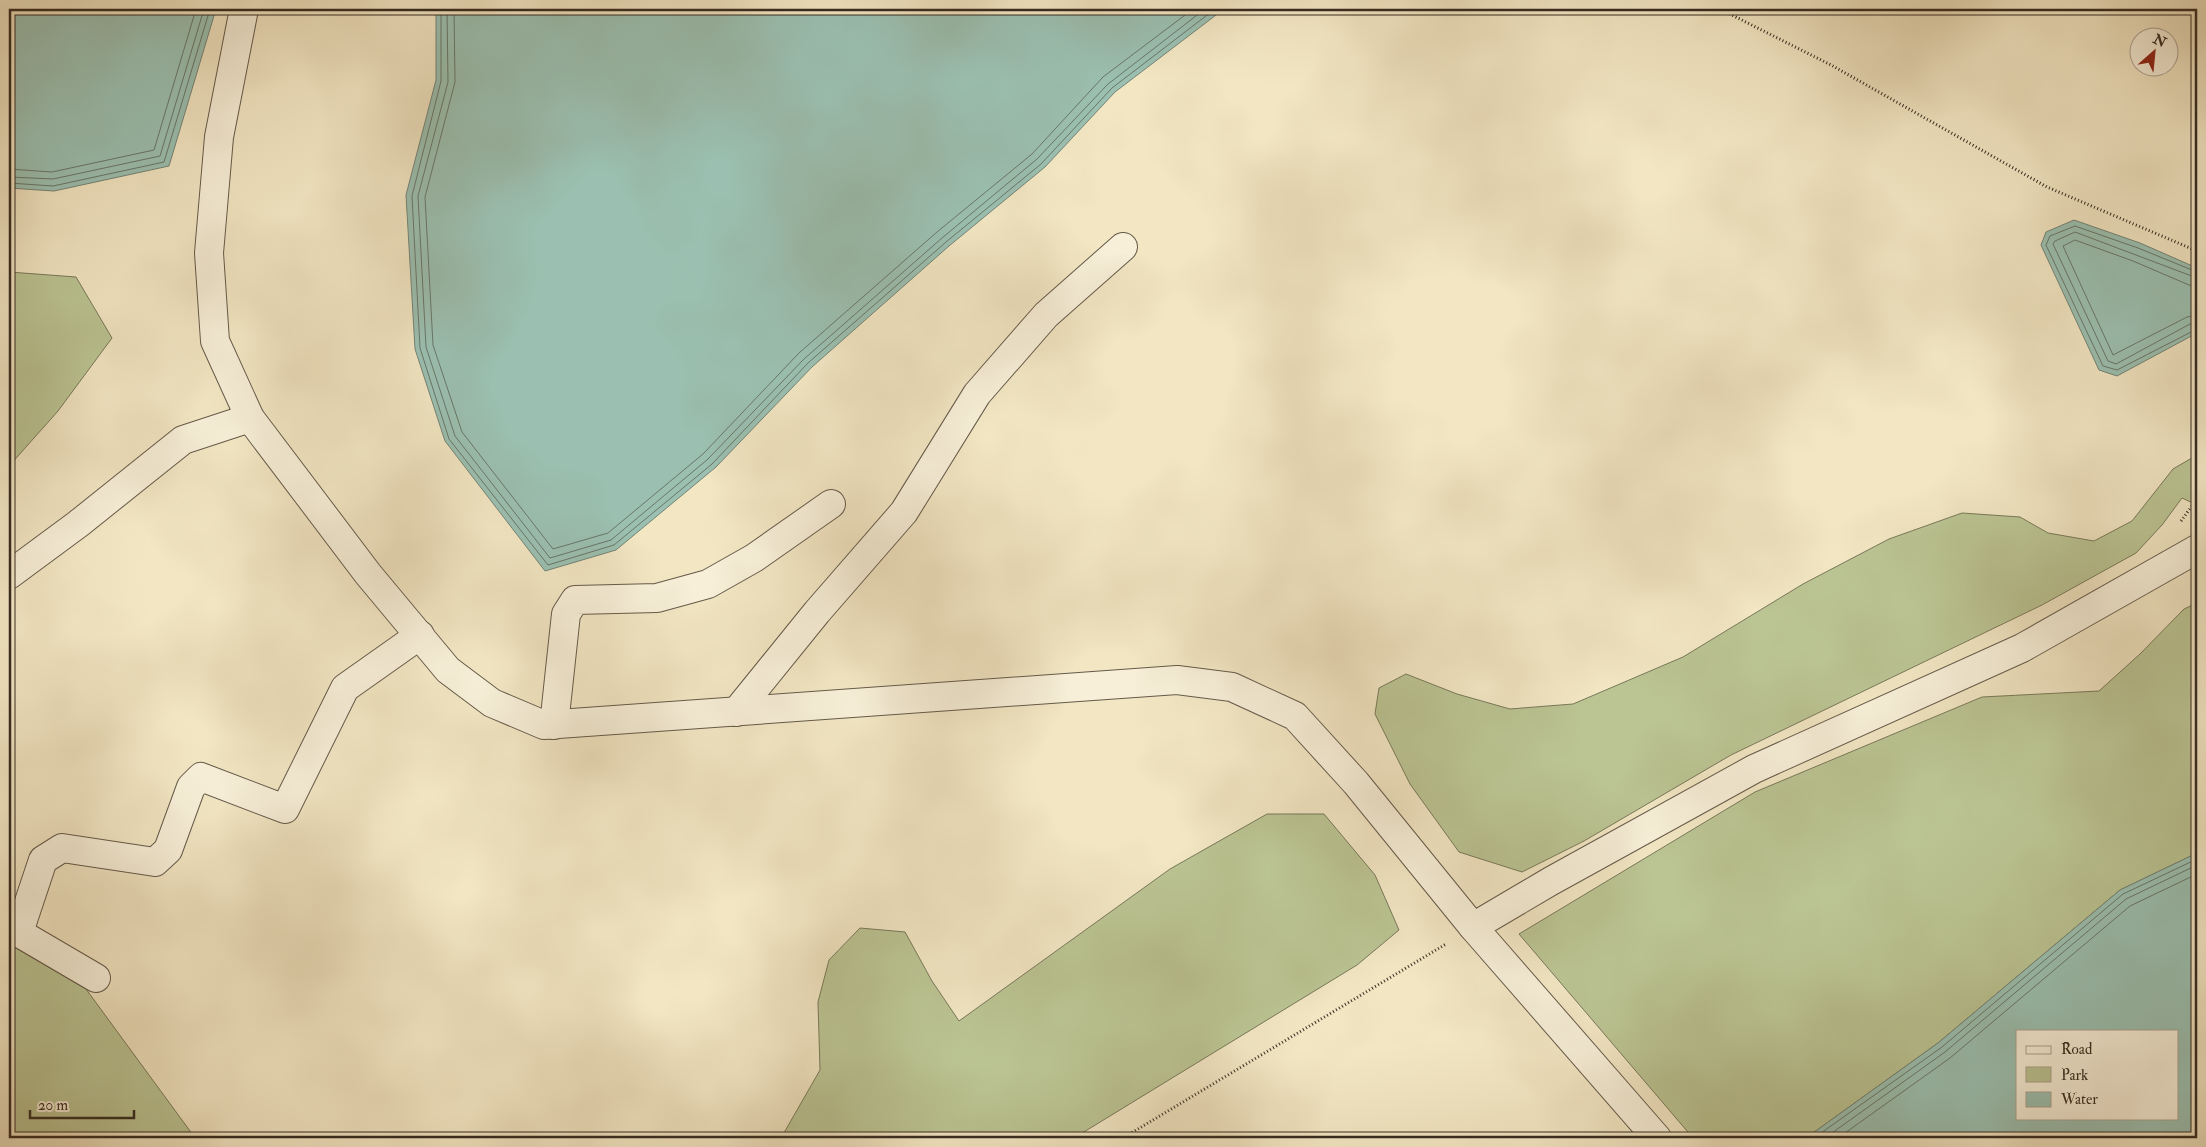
<svg xmlns="http://www.w3.org/2000/svg" width="2206" height="1147" viewBox="0 0 2206 1147" font-family="'IM FELL Double Pica',serif">
<style>
.green{fill:#bbc493;stroke:#78785a}
.water{fill:#9bc0b1;stroke:#738477;fill-rule:evenodd}
.lines{fill:none;stroke-linecap:round;stroke-linejoin:round}
.shore{stroke:#687669;stroke-width:1}
.minor-casing{stroke:#655a4a;stroke-width:30}
.tertiary-casing{stroke:#655a4a;stroke-width:30}
.path{stroke:#362b21;stroke-width:3;stroke-dasharray:1 2.5;stroke-linecap:butt}
.minor{stroke:#f7efd8;stroke-width:28}
.tertiary{stroke:#f7efd8;stroke-width:28}
</style>
<rect width="100%" height="100%" fill="#f2e6c3"/>
<filter id="stains"><feTurbulence type="fractalNoise" baseFrequency=".004" numOctaves="4"/><feColorMatrix values="0 0 0 0 .2 0 0 0 0 .09 0 0 0 0 .02 0 0 0 .5 -.17"/></filter>
<radialGradient id="worn" r=".72"><stop offset=".6" stop-color="#630" stop-opacity="0"/><stop offset="1" stop-color="#630" stop-opacity=".3"/></radialGradient>
<path class="green" d="M9,272L76,277L112,338L58,411L10,465Z
M2197,455V505L2182,498L2162,525L2136,553L2042,605L1731,755L1584,841L1522,872L1459,852L1410,784L1375,714L1379,688L1406,674L1457,694L1510,709L1573,704L1683,657L1803,584L1889,539L1962,513L2020,517L2048,533L2094,541L2132,521L2173,469Z
M2197,603V853L2120,890L1938,1043L1806,1138H1693L1519,934L1755,792L1982,697L2099,691L2140,654L2184,609Z
M1267,814H1324L1375,875L1399,930L1357,965L1074,1138H781L820,1070L818,1002L829,960L860,928L905,932L932,981L959,1021L1170,869Z
M9,944L86,989L190,1131L193,1138H9Z"/>
<path class="water" d="M9,9H216L169,166L54,191L9,188Z
M436,9H1220V12L1115,92L1045,167L949,246L812,367L716,467L616,550L545,571L445,441L415,349L406,195L436,80Z
M2074,220L2140,243L2197,268V333L2117,376L2099,370L2041,245L2046,232Z
M2197,853V1138H1806L1938,1043L2120,890ZM2017,1031H2177V1118H2017Z"/>
<g class="lines">
<path class="shore" d="M441,9V81L412,196L420,348L449,439L548,565L614,545L712,464L808,363L946,242L1041,164L1112,88L1215,9
M447,9L448,82L418,196L426,347L455,436L550,558L611,540L708,459L804,359L942,238L1037,159L1108,84L1205,9
M454,9L455,82L425,197L433,345L462,432L553,549L608,533L703,454L799,353L937,232L1032,154L1103,77L1193,9
M9,169L52,172L154,150L196,9
M9,177L53,179L160,156L204,9
M9,183L53,186L164,162L210,9
M2197,272L2138,248L2075,226L2050,236L2046,245L2103,366L2117,370L2197,329
M2197,278L2075,232L2055,241L2053,244L2108,361L2116,364L2190,324L2197,322
M2197,286L2189,285L2133,261L2075,240L2063,246L2113,355L2187,317L2197,315
M1814,1138L1942,1047L2123,894L2197,859
M1825,1138L1945,1052L2126,899L2197,865
M1838,1138L1950,1058L2130,906L2197,874"/>
<g class="minor-casing">
<path id="minor" d="M9,575L78,524L183,440L250,418
M736,712L817,612L904,512L977,394L1046,315L1123,247
M554,725L566,614L575,600L657,598L708,584L754,558L831,504
M9,927L96,978
M1473,927L1551,881L1754,769L2022,648L2197,549
M19,932L43,860L62,848L155,862L168,850L191,787L201,777L285,809L345,688L420,635"/>
</g>
<g class="tertiary-casing">
<path id="tertiary" d="M244,9L219,137L209,253L215,341L250,418L368,574L448,670L492,703L544,725L1177,680L1232,687L1295,716L1356,783L1473,927L1657,1138"/>
</g>
<path class="path" d="M1720,9L1831,65L2047,187L2197,251
M2181,521L2197,499
M1123,1138L1446,944"/>
<use href="#minor" class="minor"/>
<use href="#tertiary" class="tertiary"/>
</g>
<rect width="2206" height="1147" fill="none" stroke="#f2e6c3" stroke-width="30"/>
<rect x="10" y="10" width="2186" height="1127" fill="none" stroke="#362b21" stroke-width="2.5"/>
<rect x="15" y="15" width="2176" height="1117" fill="none" stroke="#362b21"/>
<rect x="2016" y="1030" width="162" height="90" fill="#f7efd8" stroke="#aaa18f"/>
<rect x="2026" y="1046" width="25" height="8" fill="#f7efd8" stroke="#aaa18f"/>
<text x="2061" y="1054" font-size="15" fill="#362b21">Road</text>
<rect x="2026" y="1067" width="25" height="15" fill="#bbc493" stroke="#aaa18f"/>
<text x="2061" y="1080" font-size="15" fill="#362b21">Park</text>
<rect x="2026" y="1092" width="25" height="15" fill="#9bc0b1" stroke="#aaa18f"/>
<text x="2061" y="1104" font-size="15" fill="#362b21">Water</text>
<g transform="translate(2154 52) rotate(27)"><circle r="24" fill="#f7efd8" stroke="#aaa18f"/>
<path d="M0-4L9 19L0 12L-9 19Z" fill="#8f2418"/>
<text y="-8" font-size="14" font-weight="bold" text-anchor="middle" fill="#362b21">N</text>
</g>
<path d="M30 1110v8h104v-8" fill="none" stroke="#362b21" stroke-width="2.5"/>
<text x="38" y="1110" font-size="15" fill="#362b21" stroke="#f7efd8" stroke-width="4" paint-order="stroke">20 m</text>
<rect width="100%" height="100%" filter="url(#stains)"/>
<rect width="100%" height="100%" fill="url(#worn)"/>
</svg>
